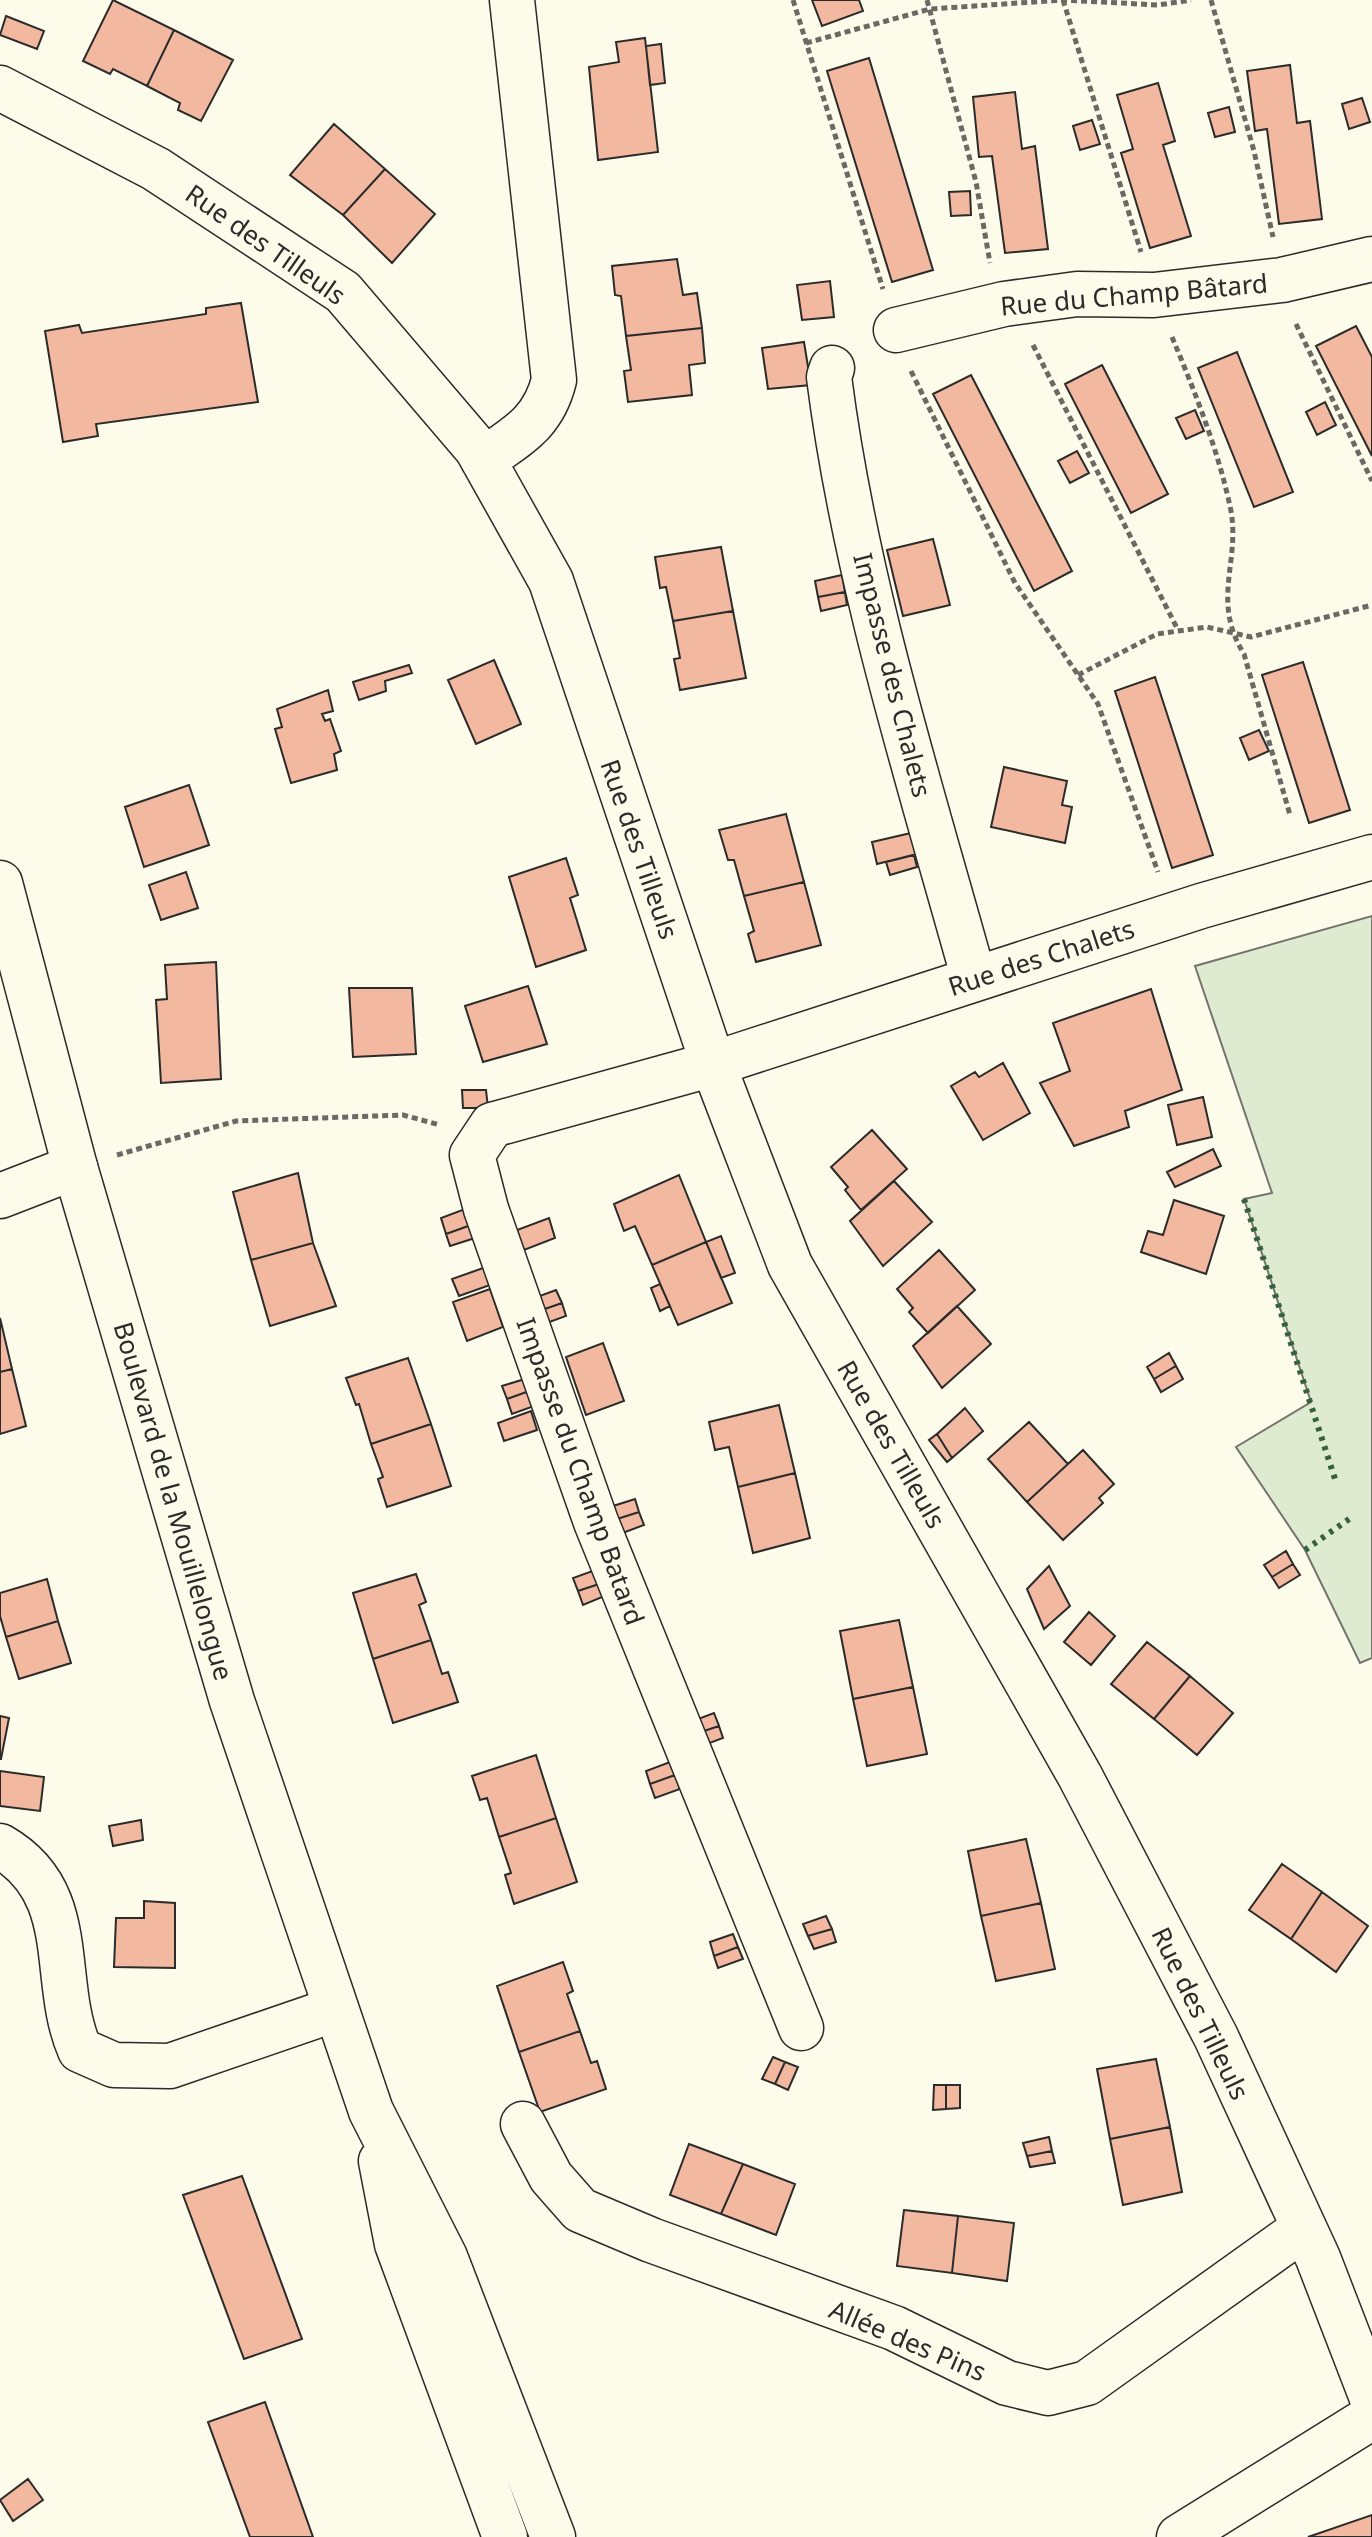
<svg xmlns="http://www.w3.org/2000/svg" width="1372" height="2537" viewBox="0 0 1372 2537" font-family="'Noto Sans',sans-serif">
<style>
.green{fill:#deebd1;stroke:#74746e;stroke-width:2}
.building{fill:#f2b8a0;stroke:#2b2b2b;stroke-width:2}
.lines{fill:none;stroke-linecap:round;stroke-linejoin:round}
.minor-casing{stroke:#2b2b2b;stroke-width:47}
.major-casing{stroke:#2b2b2b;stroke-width:47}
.path{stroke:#6a6964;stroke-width:5;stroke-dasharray:6 4;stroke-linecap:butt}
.minor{stroke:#fdfbea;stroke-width:44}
.major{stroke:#fdfbea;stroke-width:44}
.hedge{stroke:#34623c;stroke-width:6;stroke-dasharray:4 6;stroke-linecap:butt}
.labels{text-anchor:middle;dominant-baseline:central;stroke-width:6;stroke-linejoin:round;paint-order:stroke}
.street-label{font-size:26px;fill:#2b2b2b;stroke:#fdfbea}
</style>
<rect width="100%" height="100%" fill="#fdfbea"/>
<path class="green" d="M1372,916V1658L1360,1663L1305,1550L1236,1447L1311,1402L1244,1199L1272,1193L1195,966Z"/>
<path class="building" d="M113,0L174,30L147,86L113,69L110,74L83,61Z
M812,0H859L863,11L822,26Z
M6,16L44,31L37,49L0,35Z
M174,30L233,60L201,121L178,110L180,103L147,86Z
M645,38L658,152L598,160L589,67L619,62L616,42Z
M661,44L665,83L650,85L646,46Z
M869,58L933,270L892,282L827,71Z
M1290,65L1297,123L1310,121L1322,219L1279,224L1267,129L1255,131L1247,71Z
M1158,83L1175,141L1163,145L1191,236L1150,248L1121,153L1133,149L1117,95Z
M1015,92L1022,149L1035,146L1048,249L1005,253L992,156L979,157L973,97Z
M1362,98L1370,122L1349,129L1342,104Z
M1229,107L1235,132L1215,137L1208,113Z
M1092,120L1100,144L1080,150L1073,126Z
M334,124L385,169L343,215L290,175Z
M385,169L435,214L392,263L343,215Z
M970,191L971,215L951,216L949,192Z
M677,259L683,295L697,293L702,328L626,336L621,296L615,295L612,266Z
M830,281L834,317L802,320L797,285Z
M241,303L258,402L96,424L98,436L63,442L45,331L79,325L82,333L206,314V308Z
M1356,326L1372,357V456L1316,346Z
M702,328L705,363L689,365L692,395L628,402L624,371L631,370L626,336Z
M804,342L811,385L768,389L762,348Z
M1237,352L1293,492L1254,507L1198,368Z
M1102,365L1168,494L1131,513L1065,384Z
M971,375L1072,571L1034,591L933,394Z
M1325,402L1336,425L1317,435L1306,412Z
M1195,410L1204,431L1186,439L1176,418Z
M1077,451L1089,473L1070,483L1058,461Z
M933,539L950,605L903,616L887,550Z
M721,547L733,611L673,621L666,587L660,588L655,557Z
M842,575L845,592L818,597L815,581Z
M845,592L847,605L821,611L818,597Z
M733,611L746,678L680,690L674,659L680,658L673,621Z
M494,660L521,724L476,744L448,680Z
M1303,662L1350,810L1309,823L1262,675Z
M409,665L412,673L385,681L386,691L359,700L353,682Z
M1155,677L1213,855L1172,868L1115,691Z
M328,690L333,711L322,714L325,721L330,719L341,751L334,754L337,770L291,783L275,729L282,727L277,709Z
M1259,730L1269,751L1249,760L1240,738Z
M1004,767L1067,781L1062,805L1072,807L1065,843L991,827Z
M189,785L209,845L144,867L125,807Z
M786,814L804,882L744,896L734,860H728L719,830Z
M911,833L917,854L877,864L872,842Z
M914,855L917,867L890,875L886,862Z
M566,858L578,895L570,898L586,950L536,967L509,877Z
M186,872L198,908L161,920L149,885Z
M804,882L821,945L756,962L748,934L754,931L744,896Z
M216,962L221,1079L161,1083L156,1000L167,999L165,965Z
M528,986L547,1044L483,1062L465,1006Z
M349,988H412L416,1054L353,1057Z
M1151,989L1182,1090L1125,1111L1129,1127L1074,1146L1040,1083L1070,1071L1053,1023Z
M1003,1063L1030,1113L983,1140L951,1086L975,1072L979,1077Z
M462,1090H486L488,1108H463Z
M1203,1097L1212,1137L1177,1145L1168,1105Z
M872,1130L907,1169L861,1210L845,1190L848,1187L831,1167Z
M1213,1149L1221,1166L1175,1187L1167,1172Z
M298,1173L313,1243L251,1260L233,1192Z
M679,1175L706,1242L652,1265L635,1226L624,1231L614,1204Z
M894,1181L932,1222L883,1266L850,1221Z
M1174,1200L1224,1216L1206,1274L1141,1252L1148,1231L1163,1235Z
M465,1209L471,1225L446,1234L441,1218Z
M549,1218L555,1238L524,1250L517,1230Z
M471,1225L475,1238L450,1246L446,1234Z
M721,1236L735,1273L721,1278L706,1242Z
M706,1242L732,1303L678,1325L652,1265Z
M313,1243L336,1306L270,1326L251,1260Z
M939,1250L975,1290L928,1333L909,1312L913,1308L897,1289Z
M486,1267L493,1284L459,1296L452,1279Z
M660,1284L670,1306L660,1311L651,1288Z
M490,1289L503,1327L467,1341L453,1302Z
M556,1290L562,1303L539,1311L534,1298Z
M562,1303L566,1316L544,1324L539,1311Z
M957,1306L991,1344L942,1388L913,1346Z
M0,1318L12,1369L0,1372Z
M603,1343L624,1401L586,1415L566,1357Z
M1169,1353L1176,1366L1154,1379L1147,1367Z
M408,1358L431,1424L371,1444L359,1404L356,1405L346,1378Z
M1176,1366L1183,1379L1161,1392L1154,1379Z
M12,1369L26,1426L0,1434V1372Z
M528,1378L532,1390L507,1399L502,1386Z
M532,1390L537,1405L512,1414L507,1399Z
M779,1405L795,1473L738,1487L729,1447L715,1450L709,1422Z
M965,1408L983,1431L952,1458L937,1434Z
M531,1411L537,1430L504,1441L498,1423Z
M1029,1422L1068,1464L1027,1502L988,1459Z
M431,1424L451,1486L387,1507L378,1479L383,1477L371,1444Z
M937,1434L952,1458L947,1462L929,1440Z
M1083,1450L1114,1484L1099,1498L1103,1503L1063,1540L1027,1502Z
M795,1473L810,1538L753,1553L738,1487Z
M635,1499L639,1512L614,1520L610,1507Z
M639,1512L644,1525L620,1534L614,1520Z
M1286,1551L1293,1564L1272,1577L1264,1565Z
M1293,1564L1300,1575L1279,1588L1272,1577Z
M1049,1566L1070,1606L1044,1629L1027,1589Z
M598,1569L602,1583L578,1591L573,1578Z
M416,1574L426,1602L419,1605L431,1640L373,1659L353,1593Z
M47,1579L58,1621L6,1637L0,1616V1593Z
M602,1583L607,1595L583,1605L578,1591Z
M1089,1612L1115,1636L1091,1665L1064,1642Z
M899,1620L913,1687L853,1699L840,1631Z
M58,1621L71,1663L19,1679L6,1637Z
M431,1640L442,1674L448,1672L458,1702L393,1723L373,1659Z
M1147,1642L1190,1676L1154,1719L1111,1684Z
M1190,1676L1233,1713L1197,1755L1154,1719Z
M913,1687L927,1754L867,1766L853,1699Z
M714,1713L719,1726L695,1734L690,1722Z
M0,1716L9,1718L1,1759H0Z
M719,1726L723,1738L699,1747L695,1734Z
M536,1755L556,1818L499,1837L487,1798L480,1800L472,1776Z
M670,1762L675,1775L650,1784L646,1771Z
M0,1771L44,1777L40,1811L0,1806Z
M675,1775L680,1789L655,1798L650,1784Z
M556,1818L577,1882L514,1904L505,1875L511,1873L499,1837Z
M141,1820L143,1840L113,1846L109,1826Z
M1026,1839L1041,1903L981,1916L968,1851Z
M1282,1864L1322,1892L1291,1939L1249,1910Z
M1322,1892L1368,1926L1336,1972L1291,1939Z
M144,1901L175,1903V1968L114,1967L116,1918H144Z
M1041,1903L1055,1969L996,1981L981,1916Z
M826,1916L832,1929L808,1936L803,1924Z
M832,1929L836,1942L814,1949L808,1936Z
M733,1934L738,1947L714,1956L710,1942Z
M738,1947L743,1959L718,1968L714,1956Z
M563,1962L573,1991L567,1994L580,2031L519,2052L497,1986Z
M580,2031L591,2063L597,2061L606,2089L540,2112L519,2052Z
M773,2057L785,2062L775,2084L762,2079Z
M1156,2059L1170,2127L1110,2139L1097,2069Z
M785,2062L798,2067L788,2090L775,2084Z
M934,2085H946V2109L933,2110Z
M946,2085H960V2108L946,2109Z
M1170,2127L1182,2192L1123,2205L1110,2139Z
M1049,2137L1052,2151L1027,2156L1023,2143Z
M689,2144L743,2164L721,2214L670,2195Z
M1052,2151L1055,2163L1030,2167L1027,2156Z
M743,2164L795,2184L776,2235L721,2214Z
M242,2176L302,2339L244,2359L183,2195Z
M904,2210L958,2216L952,2273L897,2266Z
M958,2216L1014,2223L1007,2281L952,2273Z
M265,2402L313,2537H250L208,2422Z
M28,2479L43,2500L13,2521L0,2500Z
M1372,2515V2537H1308Z"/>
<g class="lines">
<g class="minor-casing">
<path id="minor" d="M0,88L156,169L343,292L477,449L551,581L713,1064L790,1265L1080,1776L1216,2037L1318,2258L1372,2398
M896,330L1004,304L1077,294L1154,295L1282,280L1372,259
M832,368L829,377C855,581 919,781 974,979
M483,460C517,436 543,424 554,380L512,0
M0,1196L75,1167
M0,1846C82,1893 49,1980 80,2050L114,2065L170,2066L336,2009
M801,2028L596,1522L486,1209L472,1155L492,1125L713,1064L1201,906L1372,857
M523,2124L551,2177L580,2210L651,2240L894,2328L1007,2383L1048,2393L1087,2383L1304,2228
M1179,2537L1372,2417"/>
</g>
<g class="major-casing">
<path id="major" d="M0,883L75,1167L232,1701L371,2111L445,2257L553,2537
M381,2161L397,2244L505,2537"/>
</g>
<path class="path" d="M793,0L883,289
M927,0L976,182L990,263
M1063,0L1141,252
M1211,0L1254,151L1273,237
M806,43L930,9L1063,0L1158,5L1191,0
M1296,324L1372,481
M1172,337C1195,392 1219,452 1231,511C1240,563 1211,601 1244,654L1290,815
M1033,345L1178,630
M911,371L1015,583L1098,704L1158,872
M1078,675L1157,634L1207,627L1251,637L1372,605
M117,1155L236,1121L403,1115L440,1125"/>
<use href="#minor" class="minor"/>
<use href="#major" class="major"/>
<path class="hedge" d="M1244,1199L1335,1479
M1305,1550L1352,1517"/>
</g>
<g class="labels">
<g class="street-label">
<text transform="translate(266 244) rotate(35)">Rue des Tilleuls</text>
<text transform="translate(1134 294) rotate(-5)">Rue du Champ Bâtard</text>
<text transform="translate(893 675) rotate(76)">Impasse des Chalets</text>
<text transform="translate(640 849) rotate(71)">Rue des Tilleuls</text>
<text transform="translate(1041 957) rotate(-18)">Rue des Chalets</text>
<text transform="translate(892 1444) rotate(60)">Rue des Tilleuls</text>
<text transform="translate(581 1471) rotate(70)">Impasse du Champ Batard</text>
<text transform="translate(174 1501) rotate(74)">Boulevard de la Mouillelongue</text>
<text transform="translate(1201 2013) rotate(64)">Rue des Tilleuls</text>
<text transform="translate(908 2340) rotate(23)">Allée des Pins</text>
</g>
</g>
</svg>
